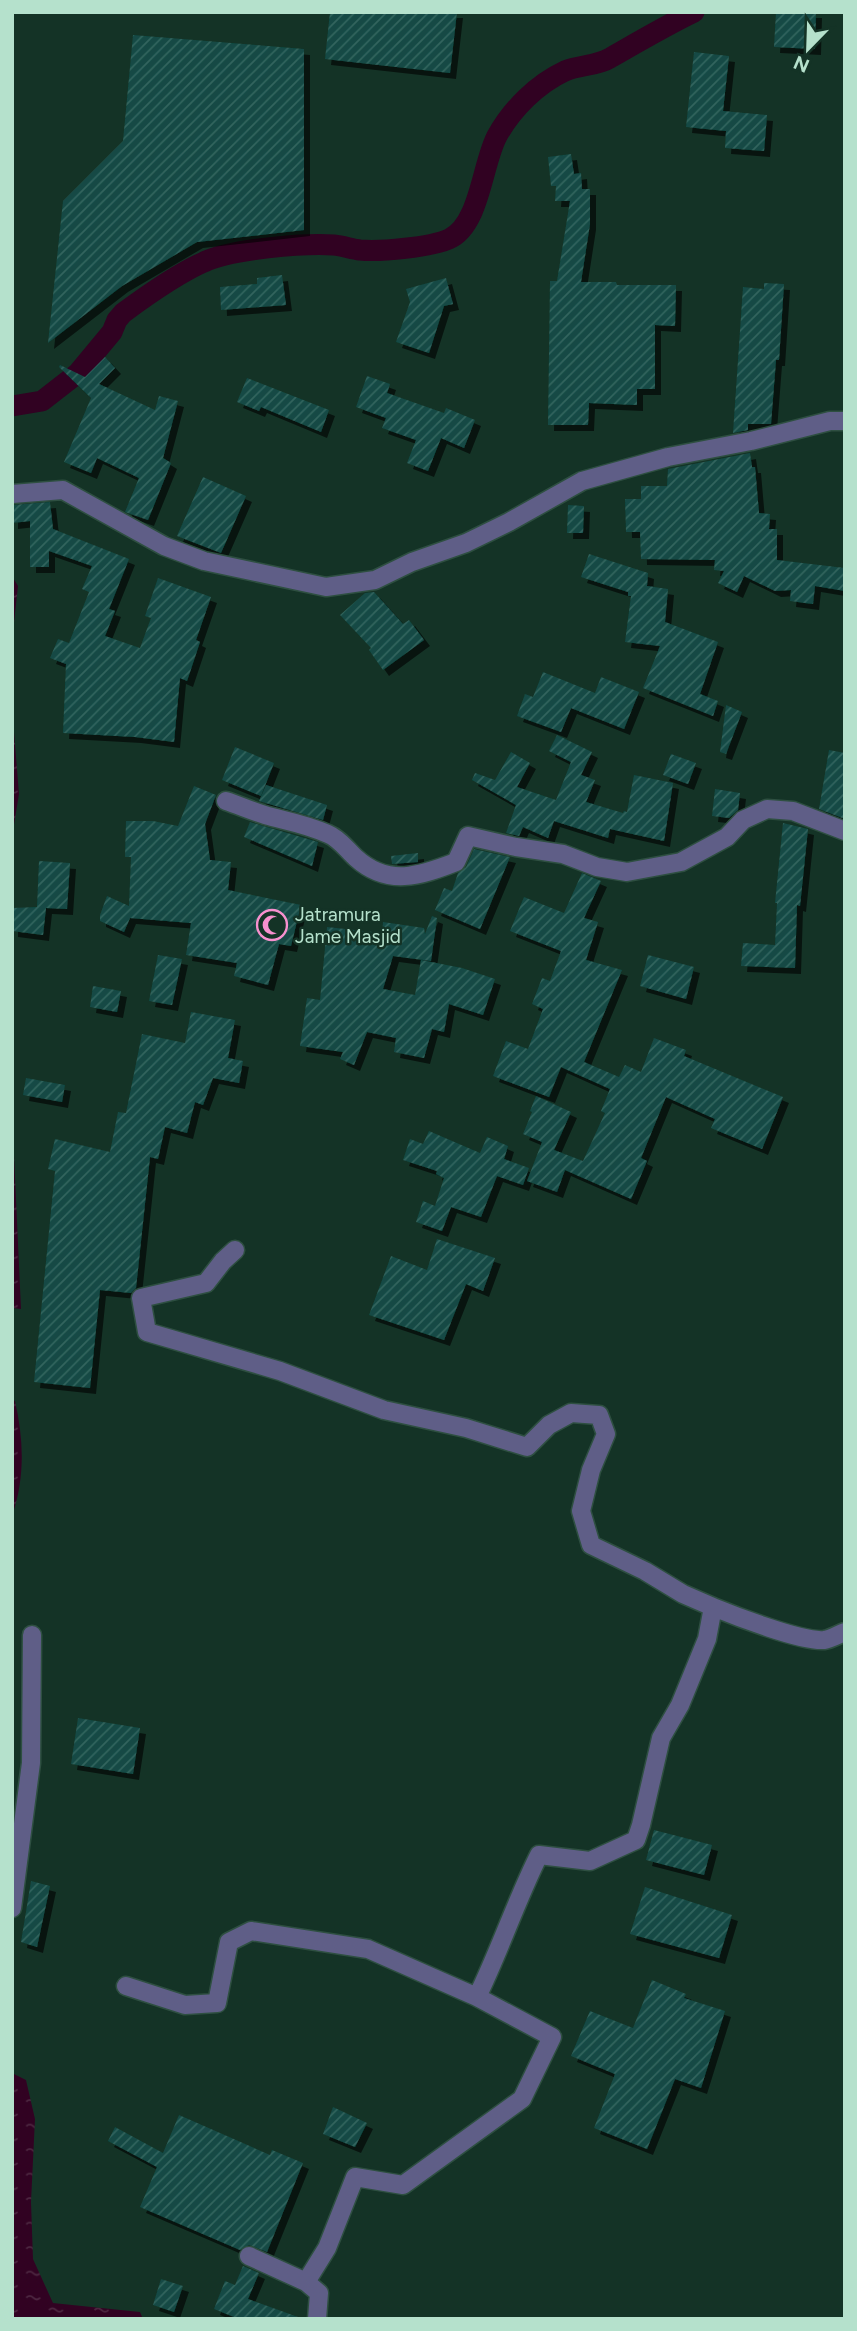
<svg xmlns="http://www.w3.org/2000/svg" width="857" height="2331" viewBox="0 0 857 2331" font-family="Figtree,sans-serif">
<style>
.water{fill:url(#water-ripples)}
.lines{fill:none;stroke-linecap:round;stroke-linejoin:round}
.canal{stroke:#310222;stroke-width:21}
.building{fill:url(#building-hatch);filter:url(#shadow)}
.minor-casing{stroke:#2e4f41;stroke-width:21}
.minor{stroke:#5f5e87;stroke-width:18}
.labels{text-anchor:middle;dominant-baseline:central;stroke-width:5;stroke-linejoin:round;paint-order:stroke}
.poi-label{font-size:19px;fill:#b5e1cc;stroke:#143326;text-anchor:start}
</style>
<defs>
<pattern id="water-ripples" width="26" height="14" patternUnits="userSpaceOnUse" patternTransform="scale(1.75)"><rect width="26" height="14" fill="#310222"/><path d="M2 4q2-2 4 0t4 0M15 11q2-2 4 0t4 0" fill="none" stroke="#4d2741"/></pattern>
<pattern id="building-hatch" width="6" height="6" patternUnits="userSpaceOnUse" patternTransform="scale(1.75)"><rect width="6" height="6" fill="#134a44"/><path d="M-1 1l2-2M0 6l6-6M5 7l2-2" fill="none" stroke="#33645e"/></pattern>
<filter id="shadow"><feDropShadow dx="6" dy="6" stdDeviation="0" flood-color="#0009"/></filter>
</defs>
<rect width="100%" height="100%" fill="#143326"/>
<path class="water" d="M12,576L18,586L12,641Z
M12,707L19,794L12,837Z
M12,1111L21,1309L12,1308Z
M12,1399L15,1401C24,1440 25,1479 12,1516Z
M12,2073L26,2080L35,2119L31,2202L33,2259L53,2303L140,2312L143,2319H12Z"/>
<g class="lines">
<path class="canal" d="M12,406L42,401L78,373L112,332L117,320L123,313C146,296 179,273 204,262C230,249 305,243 334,245C343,246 352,249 360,250C380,252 431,247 449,239C480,225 482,164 497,136C512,109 537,84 565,71C579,65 597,66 610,58C638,42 665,26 694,12"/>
</g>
<path class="building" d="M330,12H457L450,73L325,59Z
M776,12H816L815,49L774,47Z
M133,35L304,49V230L197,242L122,286L48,343L63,201L123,141Z
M694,52L729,56L723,111L767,115L764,151L725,148L726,131L686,127Z
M571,154L574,174L581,173L582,189H590V224L581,282H616L617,285H676L675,326L655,325V389H637V405L589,403L588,425H548L550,281H557L570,201H555L556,186H551L548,157Z
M282,275L286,305L221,310L220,287L257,284V278Z
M446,278L453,304L444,306L429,353L396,342L410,302L406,289Z
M764,283L784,284L779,360H776L771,424H748V430L733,433L743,287L764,289Z
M105,357L115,368L99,384L155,410L159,396L178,401L163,458L171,463L148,520L125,512L139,478L97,458L91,473L64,462L91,398L59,367L60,365L85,377Z
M367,376L390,384L387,393L444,413L446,408L475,420L464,448L441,438L428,471L407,463L416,440L382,428L386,418L356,407Z
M247,378L329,410L321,432L261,407L259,411L237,402Z
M750,453L752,467H755L759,513L770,514L769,529H777V560L845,568V591L815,586L813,604L790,601L791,590L775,591L744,576L737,592L718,583L724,571L714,570L715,560L641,559L640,532H626L625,499H641V486H667L668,469Z
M203,477L246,496L221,553L177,536Z
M50,502L53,529L129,559L109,609L115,611L105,636L140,648L151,618L145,616L158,578L211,597L196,640L200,642L187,681L180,678L174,742L135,737L63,733L66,664L50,658L58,639L69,643L89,592L82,589L92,566L49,551V567H30V521L12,523V505Z
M568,505L584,506L583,533H567Z
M589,554L648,573L647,586L668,589L665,622L718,642L700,694L718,701L713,716L643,688L660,646L625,642L631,596H628V592L581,577Z
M374,592L403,624L409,620L424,640L383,670L369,650L371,648L340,615L365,593Z
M543,672L595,693L601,677L639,692L624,729L571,708L561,732L517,716L525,694L533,697Z
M726,705L742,712L726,754L720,752Z
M557,735L592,752L581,775L595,780L586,802L623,813L624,811L627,812L634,775L673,783L664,841L610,829L608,838L554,821L548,838L523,827L519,836L506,833L516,805L472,780L475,773L495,780L511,752L530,763L517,787L556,800L571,762L549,751Z
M235,747L274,763L261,796L222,780Z
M829,750L845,753V819L819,809Z
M671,754L696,763L688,784L663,775Z
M266,785L327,805L323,820L259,801Z
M194,786L216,795L205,824L210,860L231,862L228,890L301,905L291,946L279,944L268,985L234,976L237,963L186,955L191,923L130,918L124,932L100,921V915L107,896L129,906L131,857H125L126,821H153L178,826Z
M715,789L740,793L738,810L729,818L712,816Z
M250,822L318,842L312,866L244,837Z
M783,823L808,829L800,906L797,905L795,968L741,966L743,943L775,945L777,903H775Z
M474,849L510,857L480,929L435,910L444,888L452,891L458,873L466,867Z
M418,853V862L392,864L391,856Z
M39,861L70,863L67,909L46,908L43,935L12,931V908L37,907Z
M582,873L601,881L584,918L598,922L586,960L622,970L584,1062L619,1077L625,1065L641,1072L654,1038L686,1050L684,1056L783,1097L762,1149L711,1128L715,1119L666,1097L641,1158L647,1161L631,1199L565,1170L557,1192L527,1181L542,1142L523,1134L532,1112L530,1111L536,1096L571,1112L554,1150L583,1161L605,1113L601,1111L610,1089L561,1067L549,1097L493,1076L506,1041L528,1049L543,1009L532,1004L542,978L550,981L561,951L510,931L524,897L564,913Z
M432,916L437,918L431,961L393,956L383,989L415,995L421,960L462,968L495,979L483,1015L449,1004L444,1032L432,1029L424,1058L394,1052L396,1038L367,1032L354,1065L340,1059L343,1052L300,1046L307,998L320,1000L327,927L382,933L383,922L424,928L425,934Z
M158,955L182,959L172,1005L149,1001Z
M648,955L694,967L686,999L640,986Z
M93,986L121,991L117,1012L90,1007Z
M191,1012L235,1020L228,1058L243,1061L239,1083L213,1078L203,1105L195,1102L187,1133L165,1127L158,1159L150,1157L136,1288L131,1293L100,1290L90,1388L34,1382L55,1171L48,1169L55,1139L110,1152L118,1112L126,1113L142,1034L185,1043Z
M26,1078L65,1085L62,1102L23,1095Z
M429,1131L480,1153L487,1137L508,1146L504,1159L529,1168L523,1185L497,1176L481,1217L451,1207L442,1231L416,1222L423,1201L435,1206L444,1178L436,1174L437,1171L403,1160L410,1139L423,1144Z
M437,1239L495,1258L483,1291L466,1284L444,1340L369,1315L391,1256L427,1270Z
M78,1718L140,1728L133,1774L71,1764Z
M654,1830L712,1845L704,1875L646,1860Z
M31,1881L50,1886L37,1947L21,1942Z
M645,1887L732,1915L719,1958L630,1934Z
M652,1980L686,1994L684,1998L725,2011L701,2088L675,2079L647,2149L594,2128L615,2074L571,2056L590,2011L633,2028Z
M333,2107L367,2123L355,2147L323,2134Z
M179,2115L270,2155L272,2150L303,2163L267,2252L249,2245L240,2250L140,2207L157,2167L108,2141L115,2127L163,2153Z
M243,2266L259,2273L248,2299L298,2317V2319H239L214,2309L225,2281L235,2285Z
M161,2279L183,2286L174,2312L153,2305Z"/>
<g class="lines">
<g class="minor-casing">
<path id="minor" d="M12,494L63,490L164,546L204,561L326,587L375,580L412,562L466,543L509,522L582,481L668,457L751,441L830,421H845
M226,801C241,806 256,813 272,817C292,822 308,825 328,834C340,839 347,850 356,858C388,887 420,876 456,862L468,836L516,847L563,854L597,867L627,872L681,862L727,837L743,820L767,809L793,811L845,831
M235,1250L223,1261L206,1283L141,1298L147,1332L280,1371L384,1410L466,1428L527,1447L549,1425L571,1413L599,1415L606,1434L591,1470L581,1511L591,1545L645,1571L683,1594L713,1607L707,1639L680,1705L661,1738L641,1825L636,1840L590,1861L539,1855C516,1901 500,1950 477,1997
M713,1607C735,1616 802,1642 824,1640C831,1639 839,1634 845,1632
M12,1908L31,1763L32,1635
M126,1986L185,2005L217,2003L229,1942L251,1931L368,1949L477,1997L552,2037L522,2099L403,2185L355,2177L327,2248L306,2282
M249,2256L306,2282L319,2293L317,2319"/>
</g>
<use href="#minor" class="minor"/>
</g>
<defs>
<g id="mosque-ring" transform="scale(1.575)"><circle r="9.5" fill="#143326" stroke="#f790ce" stroke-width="1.5"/><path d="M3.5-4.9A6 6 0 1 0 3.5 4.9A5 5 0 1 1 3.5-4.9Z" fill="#f790ce"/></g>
</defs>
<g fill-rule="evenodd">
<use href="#mosque-ring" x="272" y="925"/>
</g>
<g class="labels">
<g class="poi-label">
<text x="295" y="914">Jatramura<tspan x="295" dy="22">Jame Masjid</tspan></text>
</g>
</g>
<rect width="857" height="2331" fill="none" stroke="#b5e1cc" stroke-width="28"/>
<g transform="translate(808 49) rotate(203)" stroke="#143326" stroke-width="5" paint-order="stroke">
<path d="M0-5L12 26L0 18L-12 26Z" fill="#b5e1cc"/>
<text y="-10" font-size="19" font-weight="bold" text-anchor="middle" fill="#b5e1cc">N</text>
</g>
</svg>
